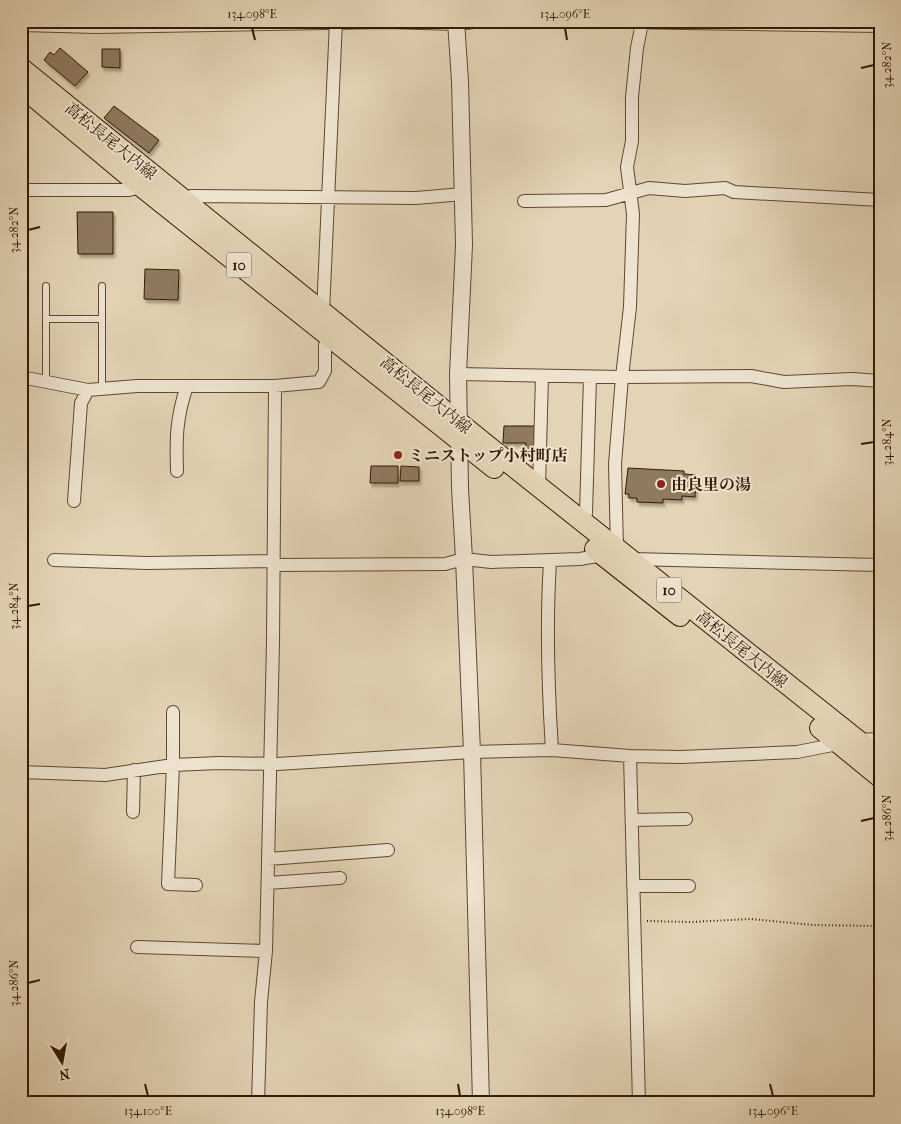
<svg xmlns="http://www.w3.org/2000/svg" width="901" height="1124" viewBox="0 0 901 1124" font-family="'IM FELL French Canon','Noto Serif JP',serif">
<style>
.building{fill:#8f7a60;stroke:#331903;filter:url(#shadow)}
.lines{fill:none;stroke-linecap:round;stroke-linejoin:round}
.service-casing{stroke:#5f4830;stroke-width:8}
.minor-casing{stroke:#5f4830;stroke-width:14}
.tertiary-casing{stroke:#5f4830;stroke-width:18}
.primary-casing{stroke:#331903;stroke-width:22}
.path{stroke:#331903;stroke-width:2;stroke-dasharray:1 2.5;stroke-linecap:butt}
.service{stroke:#ede3cf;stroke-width:6}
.minor{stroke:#ede3cf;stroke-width:12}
.tertiary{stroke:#ede3cf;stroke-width:16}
.primary{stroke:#e3d4b5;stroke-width:20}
.ticks{fill:none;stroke:#331903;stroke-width:2}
.poi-dot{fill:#8f2418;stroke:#ede3cf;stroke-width:2}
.labels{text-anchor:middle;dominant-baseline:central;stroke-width:4;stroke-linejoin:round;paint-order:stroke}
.shield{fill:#ede3cf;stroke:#6b5640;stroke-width:1}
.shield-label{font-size:15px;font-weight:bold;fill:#331903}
.street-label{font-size:16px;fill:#331903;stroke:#ede3cf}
.poi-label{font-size:16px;font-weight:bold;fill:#331903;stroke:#ede3cf;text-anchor:start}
.neatline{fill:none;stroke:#331903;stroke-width:2}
.ticks-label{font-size:12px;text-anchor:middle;fill:#331903}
</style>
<defs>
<filter id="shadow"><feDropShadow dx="2" dy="3.5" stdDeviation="1" flood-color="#0004"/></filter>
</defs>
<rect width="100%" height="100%" fill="#e3d4b5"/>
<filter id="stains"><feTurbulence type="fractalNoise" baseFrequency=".004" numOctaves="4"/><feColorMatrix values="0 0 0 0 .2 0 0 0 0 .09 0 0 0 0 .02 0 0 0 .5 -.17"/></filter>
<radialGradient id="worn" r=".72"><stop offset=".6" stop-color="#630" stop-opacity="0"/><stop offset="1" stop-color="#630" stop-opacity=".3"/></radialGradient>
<path class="building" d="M60,48L88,72L75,86L44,60L50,52L54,55Z
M102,49H120V68L102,67Z
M114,106L159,140L149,153L104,118Z
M77,212H113V254H78Z
M145,269L179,270L178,300L144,299Z
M504,426H538V450H526V443H503Z
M371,466H398V483H370Z
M401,466L419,467V481H400Z
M628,468L684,471V474L696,475L695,497L682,496V500L663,499V503L637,502V498H629V494H625Z"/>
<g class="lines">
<g class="service-casing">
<path id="service" d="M46,286V382
M46,319H102
M102,389V286"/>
</g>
<g class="minor-casing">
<path id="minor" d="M565,21L880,26
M21,25L96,27L387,22L457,24L482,21
M21,190H129L142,187
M184,200L191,196L416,198L463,194
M524,201L606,200L649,188L685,191L725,188L734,192L880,200
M323,312L336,21
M458,374L622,377L751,376L784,382L852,379L880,381
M21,377L88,390L137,386H275L319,382L325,371V345L333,333
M177,471C176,439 176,418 187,386
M539,487L542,376
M74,501L81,403L88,390
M586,513L590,377
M617,549L615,464L622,377L630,307L633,214L627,167L632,141V97L637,48L642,23
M631,559L880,565
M54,560L147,563L273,561
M550,561C546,624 548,687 552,750
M273,565L445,564L464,559L491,562L580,559L603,555
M173,712V765L168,884L196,885
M630,756L639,1103
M21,772L105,775L173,765L219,763L277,764L472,752L552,750L630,756L681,757L797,752L858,740L880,739
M133,812L134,770
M632,820L686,819
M268,859L388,850
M268,883L340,878
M633,886H689
M137,947L266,951
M258,1103L261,1002L266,951L273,642L275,386"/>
</g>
<g class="tertiary-casing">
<path id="tertiary" d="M456,21L460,81L464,245L458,374L460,488L464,559L472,752L481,1103"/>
</g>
<g class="primary-casing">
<path id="primary" d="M21,68L494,451L880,758
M21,86L142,187L494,468
M595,549L680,616
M820,728L880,777"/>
</g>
<path class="path" d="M647,921L690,922L751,919L813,925L880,926"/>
<use href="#service" class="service"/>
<use href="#minor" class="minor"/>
<use href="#tertiary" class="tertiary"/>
<use href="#primary" class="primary"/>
</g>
<path class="ticks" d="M252,28L255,40M565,28L567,40M861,68L874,65M28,230L40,227M861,444L874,442M28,606L40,604M861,821L874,818M28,983L40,980M145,1084L148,1096M458,1084L460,1096M770,1084L773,1096"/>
<g class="poi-dot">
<circle cx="398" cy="455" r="5"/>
<circle cx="661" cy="484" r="5"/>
</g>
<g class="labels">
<g class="shield">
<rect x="226.5" y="252.5" width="25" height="25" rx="4"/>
<rect x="656.5" y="577.5" width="25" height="25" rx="4"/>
</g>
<g class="shield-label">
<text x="239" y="265">10</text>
<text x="669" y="590">10</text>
</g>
<g class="street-label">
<text transform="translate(111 141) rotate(39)">高松長尾大内線</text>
<text transform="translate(426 395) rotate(39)">高松長尾大内線</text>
<text transform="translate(742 649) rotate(39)">高松長尾大内線</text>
</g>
<g class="poi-label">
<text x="408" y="455">ミニストップ小村町店</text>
<text x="671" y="484">由良里の湯</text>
</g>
</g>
<rect width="901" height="1124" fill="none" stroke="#e3d4b5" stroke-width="55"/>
<g transform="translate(62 1062) rotate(169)" stroke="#ede3cf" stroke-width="4" paint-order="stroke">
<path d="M0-4L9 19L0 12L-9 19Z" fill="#331903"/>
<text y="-8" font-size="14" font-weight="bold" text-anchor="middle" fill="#331903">N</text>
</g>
<rect x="28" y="28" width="846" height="1068" class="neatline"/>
<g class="ticks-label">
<text x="252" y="18">134.098°E</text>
<text x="565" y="18">134.096°E</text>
<text transform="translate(887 65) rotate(-90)" y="4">34.282°N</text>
<text transform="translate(14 230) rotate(-90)" y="4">34.282°N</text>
<text transform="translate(887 442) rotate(-90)" y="4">34.284°N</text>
<text transform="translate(14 606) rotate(-90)" y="4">34.284°N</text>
<text transform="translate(887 818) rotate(-90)" y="4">34.286°N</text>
<text transform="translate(14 983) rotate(-90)" y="4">34.286°N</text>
<text x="148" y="1115">134.100°E</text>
<text x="460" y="1115">134.098°E</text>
<text x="773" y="1115">134.096°E</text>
</g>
<rect width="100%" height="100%" filter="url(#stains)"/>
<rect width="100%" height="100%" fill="url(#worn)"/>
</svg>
